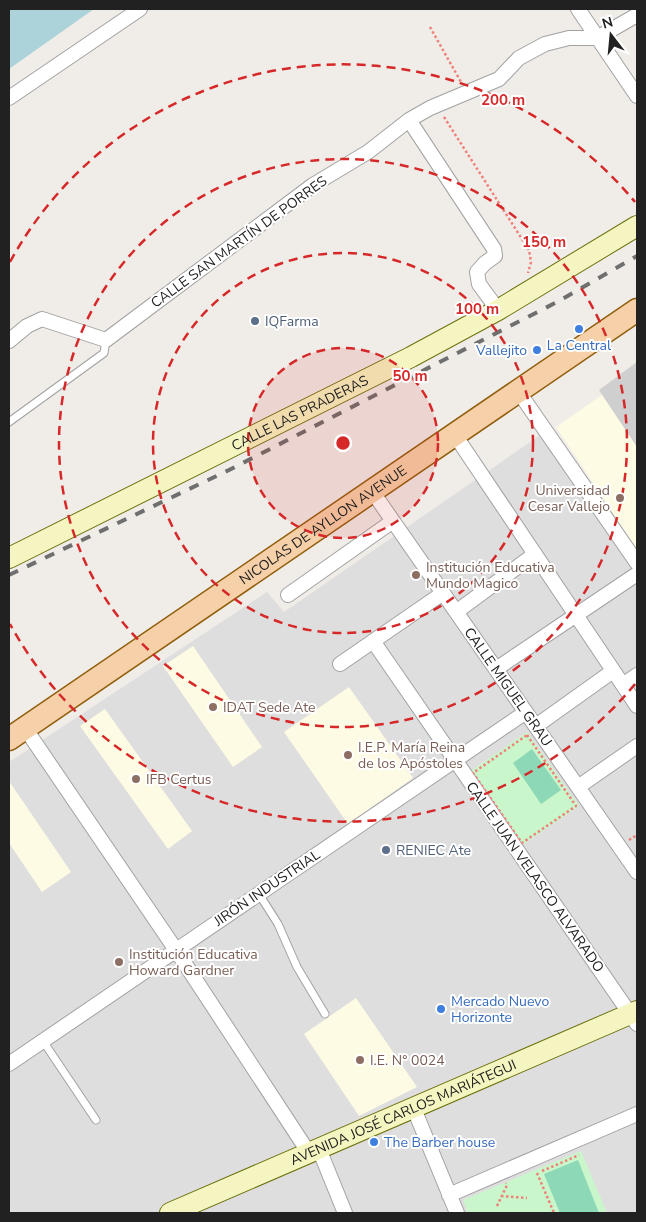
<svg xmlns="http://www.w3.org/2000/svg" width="646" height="1222" viewBox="0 0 646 1222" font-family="'Nunito Sans',sans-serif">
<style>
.residential{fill:#dfdede}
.education{fill:#fdfbe4}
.religious{fill:#cfcfcf}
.park{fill:#c9f6cb}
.pitch{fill:#8dd9b7}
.water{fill:#acd2da}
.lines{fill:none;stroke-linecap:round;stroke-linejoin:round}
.lane-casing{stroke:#a2a2a2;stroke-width:9}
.street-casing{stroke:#a2a2a2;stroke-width:16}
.secondary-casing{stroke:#6c710e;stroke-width:22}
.primary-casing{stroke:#915e0c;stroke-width:25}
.path{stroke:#ef807a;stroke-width:2.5;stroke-dasharray:2.5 2.5;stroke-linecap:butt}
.lane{stroke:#fff;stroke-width:7}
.street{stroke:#fff;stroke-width:14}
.secondary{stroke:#f5f5c1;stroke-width:20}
.primary{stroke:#f5d0a8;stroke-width:22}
.rail{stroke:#6f6f6f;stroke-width:4;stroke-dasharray:10 10;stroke-linecap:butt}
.ring{fill:none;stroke:#d62828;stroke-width:2.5;stroke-dasharray:9 6}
.service-dot{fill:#5c6f8a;stroke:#fff;stroke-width:2}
.shop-dot{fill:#3f7fe0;stroke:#fff;stroke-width:2}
.education-dot{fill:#8d6e63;stroke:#fff;stroke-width:2}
.labels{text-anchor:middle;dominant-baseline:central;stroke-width:4;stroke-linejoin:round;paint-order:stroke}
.street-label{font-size:14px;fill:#212121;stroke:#fff}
.service-label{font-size:14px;fill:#4e5e75;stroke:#fff;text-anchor:start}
.shop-label{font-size:14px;fill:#366cbe;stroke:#fff;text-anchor:start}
.education-label{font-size:14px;fill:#785e54;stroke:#fff;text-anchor:start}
.centre{fill:#d62828;stroke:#fff;stroke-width:2.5}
.ring-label{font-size:15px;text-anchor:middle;font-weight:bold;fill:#d62828;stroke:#fff;stroke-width:4;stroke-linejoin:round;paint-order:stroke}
</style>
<rect width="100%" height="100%" fill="#f0ede8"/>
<path class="residential" d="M552,427L637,559V1213H9V762L267,592L284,612Z"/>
<path class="education" d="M602,395L637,447V549L556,427Z
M193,646L262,747L233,767L163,666Z
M349,687L413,778L348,824L284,732Z
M105,709L192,831L168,849L80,726Z
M9,781L71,872L42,892L9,843Z
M356,998L417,1087L359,1116L304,1034Z"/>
<path class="religious" d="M637,362V447L599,390Z"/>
<path class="park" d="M527,732L579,806L520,847L469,772Z
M581,1151L607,1213H468L463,1200Z"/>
<path class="pitch" d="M532,749L561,790L541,804L513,763Z
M578,1160L599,1213H560L544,1174Z"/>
<path class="water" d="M9,9H94L9,69Z"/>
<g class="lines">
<g class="lane-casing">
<path id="lane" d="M9,422L104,353L106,340
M259,894L278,924L297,967L325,1014
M43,1041L96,1120"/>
</g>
<g class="street-casing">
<path id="street" d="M578,9L637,96
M9,98L140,9
M409,120L494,249L495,256L485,263L477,272L479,284L498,310
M9,341L27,326L42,319L106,340L313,185L368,152L409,120L430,108L499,79L519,58L545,44L569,38H597L637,15
M525,401L637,563
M461,444L637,706
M379,501L637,872
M288,595L393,521
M456,612L535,554
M373,641L637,1024
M340,664L443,593
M496,669L637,574
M623,685L637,675
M536,726L613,671
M25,728L176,950L309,1153
M578,787L637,746
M9,1064L526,712
M414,1109L457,1213
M319,1149L345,1213
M449,1195L637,1114"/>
</g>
<g class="secondary-casing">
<g id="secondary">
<path id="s1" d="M9,558L411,357L498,310L637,226"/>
<path id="s2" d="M170,1213L637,1011"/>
</g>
</g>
<g class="primary-casing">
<g id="primary">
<path id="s3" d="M9,739L637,310"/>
</g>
</g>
<path class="path" d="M430,27L461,82
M444,117L529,250L531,262L528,273
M527,735L576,806L522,843L473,773Z
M629,840L637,835
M542,1171L579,1155
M537,1173L554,1213
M501,1196L527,1198
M497,1206L507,1185L506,1183"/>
<use href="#lane" class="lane"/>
<use href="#street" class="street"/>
<use href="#secondary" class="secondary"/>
<use href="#primary" class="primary"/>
<path class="rail" d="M9,575L229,470L557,302L637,256"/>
</g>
<circle cx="343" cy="443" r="95" fill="#d62828" fill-opacity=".12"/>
<g class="ring">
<circle cx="343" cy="443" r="95"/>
<circle cx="343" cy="443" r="190"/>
<circle cx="343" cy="443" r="284"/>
<path d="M635 684A379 379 0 0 1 10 624M10 262A379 379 0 0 1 635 202"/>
</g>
<g class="service-dot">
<circle cx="255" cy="321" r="5"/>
<circle cx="386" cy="850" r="5"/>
</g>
<g class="shop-dot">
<circle cx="579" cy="329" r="5"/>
<circle cx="537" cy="350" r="5"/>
<circle cx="441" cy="1009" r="5"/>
<circle cx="374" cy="1142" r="5"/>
</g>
<g class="education-dot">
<circle cx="620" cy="498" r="5"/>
<circle cx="416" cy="575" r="5"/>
<circle cx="213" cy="707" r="5"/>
<circle cx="348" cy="755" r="5"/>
<circle cx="136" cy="779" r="5"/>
<circle cx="119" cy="962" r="5"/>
<circle cx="360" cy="1060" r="5"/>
</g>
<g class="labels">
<g class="street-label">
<text transform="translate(239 242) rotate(-36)">CALLE SAN MARTÍN DE PORRES</text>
<text stroke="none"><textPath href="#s1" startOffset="325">CALLE LAS PRADERAS</textPath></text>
<text stroke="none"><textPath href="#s3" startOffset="380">NICOLAS DE AYLLON AVENUE</textPath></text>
<text transform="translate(508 687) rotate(55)">CALLE MIGUEL GRAU</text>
<text transform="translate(535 877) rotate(55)">CALLE JUAN VELASCO ALVARADO</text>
<text transform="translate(267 888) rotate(-34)">JIRÓN INDUSTRIAL</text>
<text stroke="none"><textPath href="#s2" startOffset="254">AVENIDA JOSÉ CARLOS MARIÁTEGUI</textPath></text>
</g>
<g class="service-label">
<text x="265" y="321">IQFarma</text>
<text x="396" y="850">RENIEC Ate</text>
</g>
<g class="shop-label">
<text x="579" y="345" text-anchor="middle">La Central</text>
<text x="527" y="350" text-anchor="end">Vallejito</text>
<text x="451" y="1001">Mercado Nuevo<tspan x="451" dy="16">Horizonte</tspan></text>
<text x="384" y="1142">The Barber house</text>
</g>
<g class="education-label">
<text x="610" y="490" text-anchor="end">Universidad<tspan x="610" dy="16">Cesar Vallejo</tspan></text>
<text x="426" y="567">Institución Educativa<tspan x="426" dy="16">Mundo Magico</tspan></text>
<text x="223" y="707">IDAT Sede Ate</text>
<text x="358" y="747">I.E.P. María Reina<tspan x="358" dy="16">de los Apóstoles</tspan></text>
<text x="146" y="779">IFB Certus</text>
<text x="129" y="954">Institución Educativa<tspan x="129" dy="16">Howard Gardner</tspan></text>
<text x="370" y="1060">I.E. N° 0024</text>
</g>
</g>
<circle cx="343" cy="443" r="8" class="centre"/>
<g class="ring-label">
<text x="503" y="105">200 m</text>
<text x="544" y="247">150 m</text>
<text x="477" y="314">100 m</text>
<text x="410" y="381">50 m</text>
</g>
<rect width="646" height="1222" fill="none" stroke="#212121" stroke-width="20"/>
<g transform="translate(611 35) rotate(344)" stroke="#ffffff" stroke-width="4" paint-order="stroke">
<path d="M0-4L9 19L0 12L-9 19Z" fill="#212121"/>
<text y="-8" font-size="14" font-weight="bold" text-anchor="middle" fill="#212121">N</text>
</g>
</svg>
